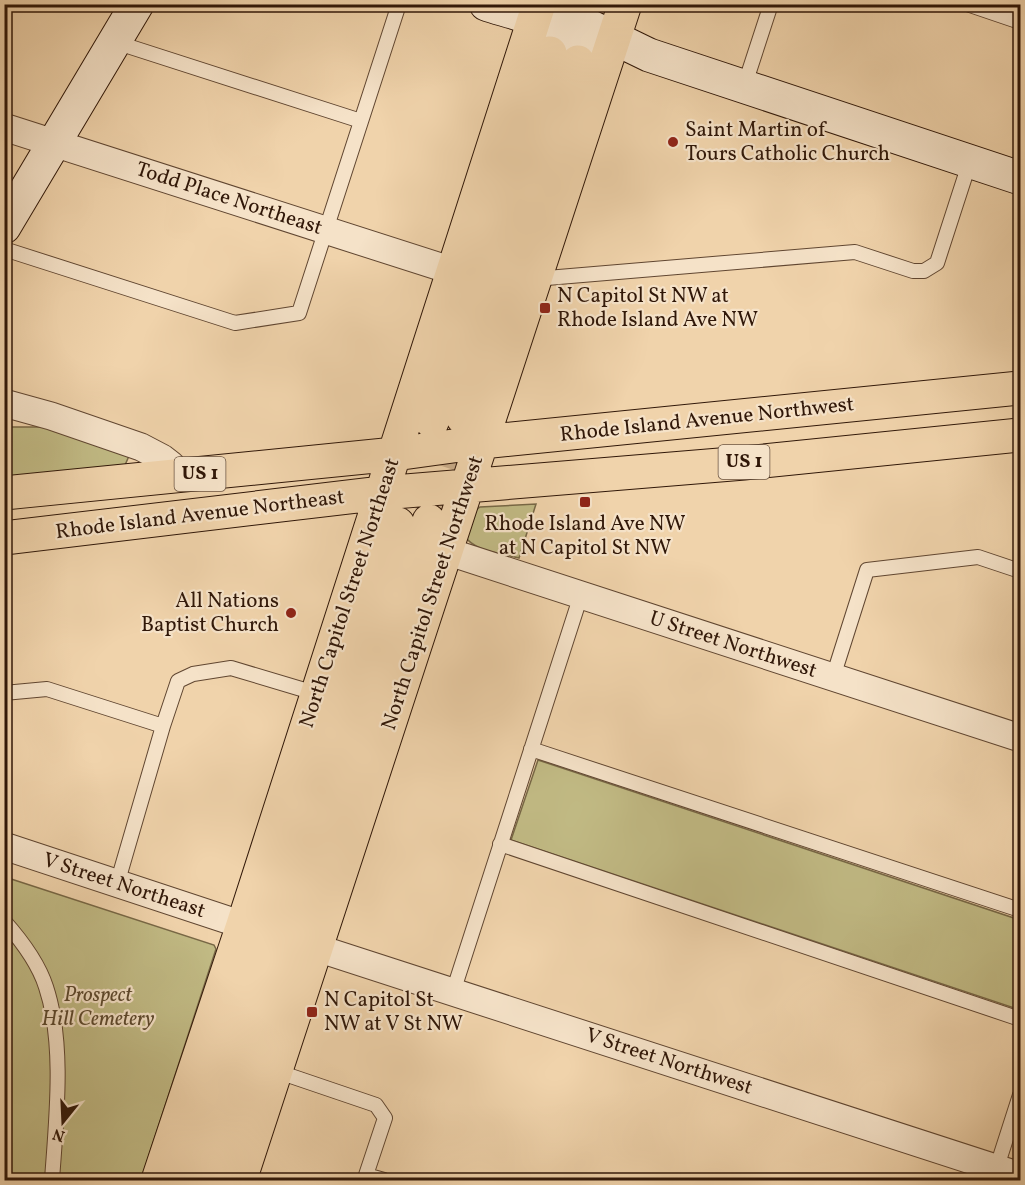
<svg xmlns="http://www.w3.org/2000/svg" width="1025" height="1185" viewBox="0 0 1025 1185" font-family="Vollkorn,serif">
<style>
.green{fill:#c1ba84;stroke:#786846;stroke-width:1.5}
.lines{fill:none;stroke-linecap:round;stroke-linejoin:round}
.primary-tunnel{stroke:#caad8a;stroke-width:33;stroke-dasharray:33 16;stroke-linecap:butt}
.lane-casing{stroke:#604631;stroke-width:16}
.street-casing{stroke:#604631;stroke-width:29}
.secondary-casing{stroke:#301708;stroke-width:35}
.primary-casing{stroke:#301708;stroke-width:35}
.lane{stroke:#f5e2c8;stroke-width:14}
.street{stroke:#f5e2c8;stroke-width:27}
.secondary{stroke:#f5e2c8;stroke-width:33}
.primary{stroke:#f0d3ab;stroke-width:33}
.poi-dot{fill:#8f2418;stroke:#f5e2c8;stroke-width:2}
.labels{text-anchor:middle;dominant-baseline:central;stroke-width:4.5;stroke-linejoin:round;paint-order:stroke}
.shield{fill:#f5e2c8;stroke:#6b5442;stroke-width:1.5}
.shield-label{font-size:20px;font-weight:bold;fill:#301708}
.poi-label{font-size:21px;fill:#301708;stroke:#f5e2c8;text-anchor:start}
.street-label{font-size:21px;fill:#301708;stroke:#f5e2c8}
.park-label{font-size:21px;font-style:italic;fill:#5c482d;stroke:#f5e2c8}
</style>
<rect width="100%" height="100%" fill="#f0d3ab"/>
<filter id="stains"><feTurbulence type="fractalNoise" baseFrequency=".00333" numOctaves="4"/><feColorMatrix values="0 0 0 0 .2 0 0 0 0 .09 0 0 0 0 .02 0 0 0 .5 -.17"/></filter>
<radialGradient id="worn" r=".72"><stop offset=".6" stop-color="#630" stop-opacity="0"/><stop offset="1" stop-color="#630" stop-opacity=".3"/></radialGradient>
<path class="green" d="M6,427H52L129,456L125,465L6,482Z
M536,504L519,558C501,553 474,552 464,535L473,512L480,507Z
M538,760L1020,920V1010L511,840Z
M5,877L214,945L216,949L141,1180H5Z"/>
<g class="lines">
<path class="primary-tunnel" d="M582,52L597,4
M431,514L462,420"/>
<g class="lane-casing">
<path id="lane" d="M967,4L1020,22
M115,42L361,121
M744,87L771,4
M4,249L235,323L299,313L399,4
M535,279L855,252L913,271H924L937,263L970,161
M833,677L867,570L978,557L1020,571
M4,693L47,689L163,726L117,884
M163,726L178,681L193,674L231,668L318,694
M531,749L1020,910
M500,844L1020,1019
M4,921C21,940 38,962 46,987C65,1044 56,1121 52,1180
M453,992L581,595
M276,1071L376,1105L385,1118L366,1175L384,1180
M995,1173L1020,1095"/>
</g>
<g class="street-casing">
<path id="street" d="M4,127L453,271
M4,403L51,416L141,447L162,458L171,465L177,476
M446,551L1020,738
M4,846L243,925
M317,948L1020,1176"/>
</g>
<g class="secondary-casing">
<path id="secondary" d="M486,4C499,9 525,14 535,21C540,25 544,31 549,35C571,53 592,50 615,37
M534,20L558,16L579,21L649,55L1020,178
M4,227L137,4"/>
</g>
<g class="primary-casing">
<path id="primary" d="M463,418L578,62
M432,422L550,53
M4,493L395,454L482,442L1020,388
M4,538L382,493L744,463L1020,435
M158,1180L243,925L539,4
M186,1180L398,524
M215,1180L429,521
M240,1180L625,4"/>
</g>
<use href="#lane" class="lane"/>
<use href="#street" class="street"/>
<use href="#secondary" class="secondary"/>
<use href="#primary" class="primary"/>
</g>
<g class="poi-dot">
<circle cx="673" cy="142" r="6"/>
<rect x="539" y="302" width="12" height="12" rx="3"/>
<rect x="579" y="496" width="12" height="12" rx="3"/>
<circle cx="291" cy="613" r="6"/>
<rect x="306" y="1006" width="12" height="12" rx="3"/>
</g>
<g class="labels">
<g class="shield">
<rect x="718.5" y="445" width="51" height="34" rx="4.5"/>
<rect x="174.5" y="457" width="51" height="34" rx="4.5"/>
</g>
<g class="shield-label">
<text x="744" y="462">US 1</text>
<text x="200" y="474">US 1</text>
</g>
<g class="poi-label">
<text x="685" y="130">Saint Martin of<tspan x="685" dy="24">Tours Catholic Church</tspan></text>
<text x="557" y="296">N Capitol St NW at<tspan x="557" dy="24">Rhode Island Ave NW</tspan></text>
<text x="585" y="524" text-anchor="middle">Rhode Island Ave NW<tspan x="585" dy="24">at N Capitol St NW</tspan></text>
<text x="279" y="601" text-anchor="end">All Nations<tspan x="279" dy="24">Baptist Church</tspan></text>
<text x="324" y="1000">N Capitol St<tspan x="324" dy="24">NW at V St NW</tspan></text>
</g>
<g class="street-label">
<text transform="translate(229 199) rotate(18)">Todd Place Northeast</text>
<text transform="translate(707 420) rotate(-6)">Rhode Island Avenue Northwest</text>
<text transform="translate(200 515) rotate(-7)">Rhode Island Avenue Northeast</text>
<text transform="translate(350 593) rotate(-72)">North Capitol Street Northeast</text>
<text transform="translate(433 593) rotate(-72)">North Capitol Street Northwest</text>
<text transform="translate(733 645) rotate(18)">U Street Northwest</text>
<text transform="translate(124 886) rotate(18)">V Street Northeast</text>
<text transform="translate(669 1062) rotate(18)">V Street Northwest</text>
</g>
<g class="park-label">
<text x="98" y="995">Prospect<tspan x="98" dy="24">Hill Cemetery</tspan></text>
</g>
</g>
<rect width="1025" height="1185" fill="none" stroke="#f0d3ab" stroke-width="24"/>
<rect x="6" y="6" width="1013" height="1173" fill="none" stroke="#301708" stroke-width="3"/>
<rect x="12" y="12" width="1001" height="1161" fill="none" stroke="#301708" stroke-width="1.5"/>
<g transform="translate(63 1122) rotate(198)" stroke="#f5e2c8" stroke-width="4.5" paint-order="stroke">
<path d="M0-4.5L10 22L0 15L-10 22Z" fill="#301708"/>
<text y="-9" font-size="16" font-weight="bold" text-anchor="middle" fill="#301708">N</text>
</g>
<rect width="100%" height="100%" filter="url(#stains)"/>
<rect width="100%" height="100%" fill="url(#worn)"/>
</svg>
